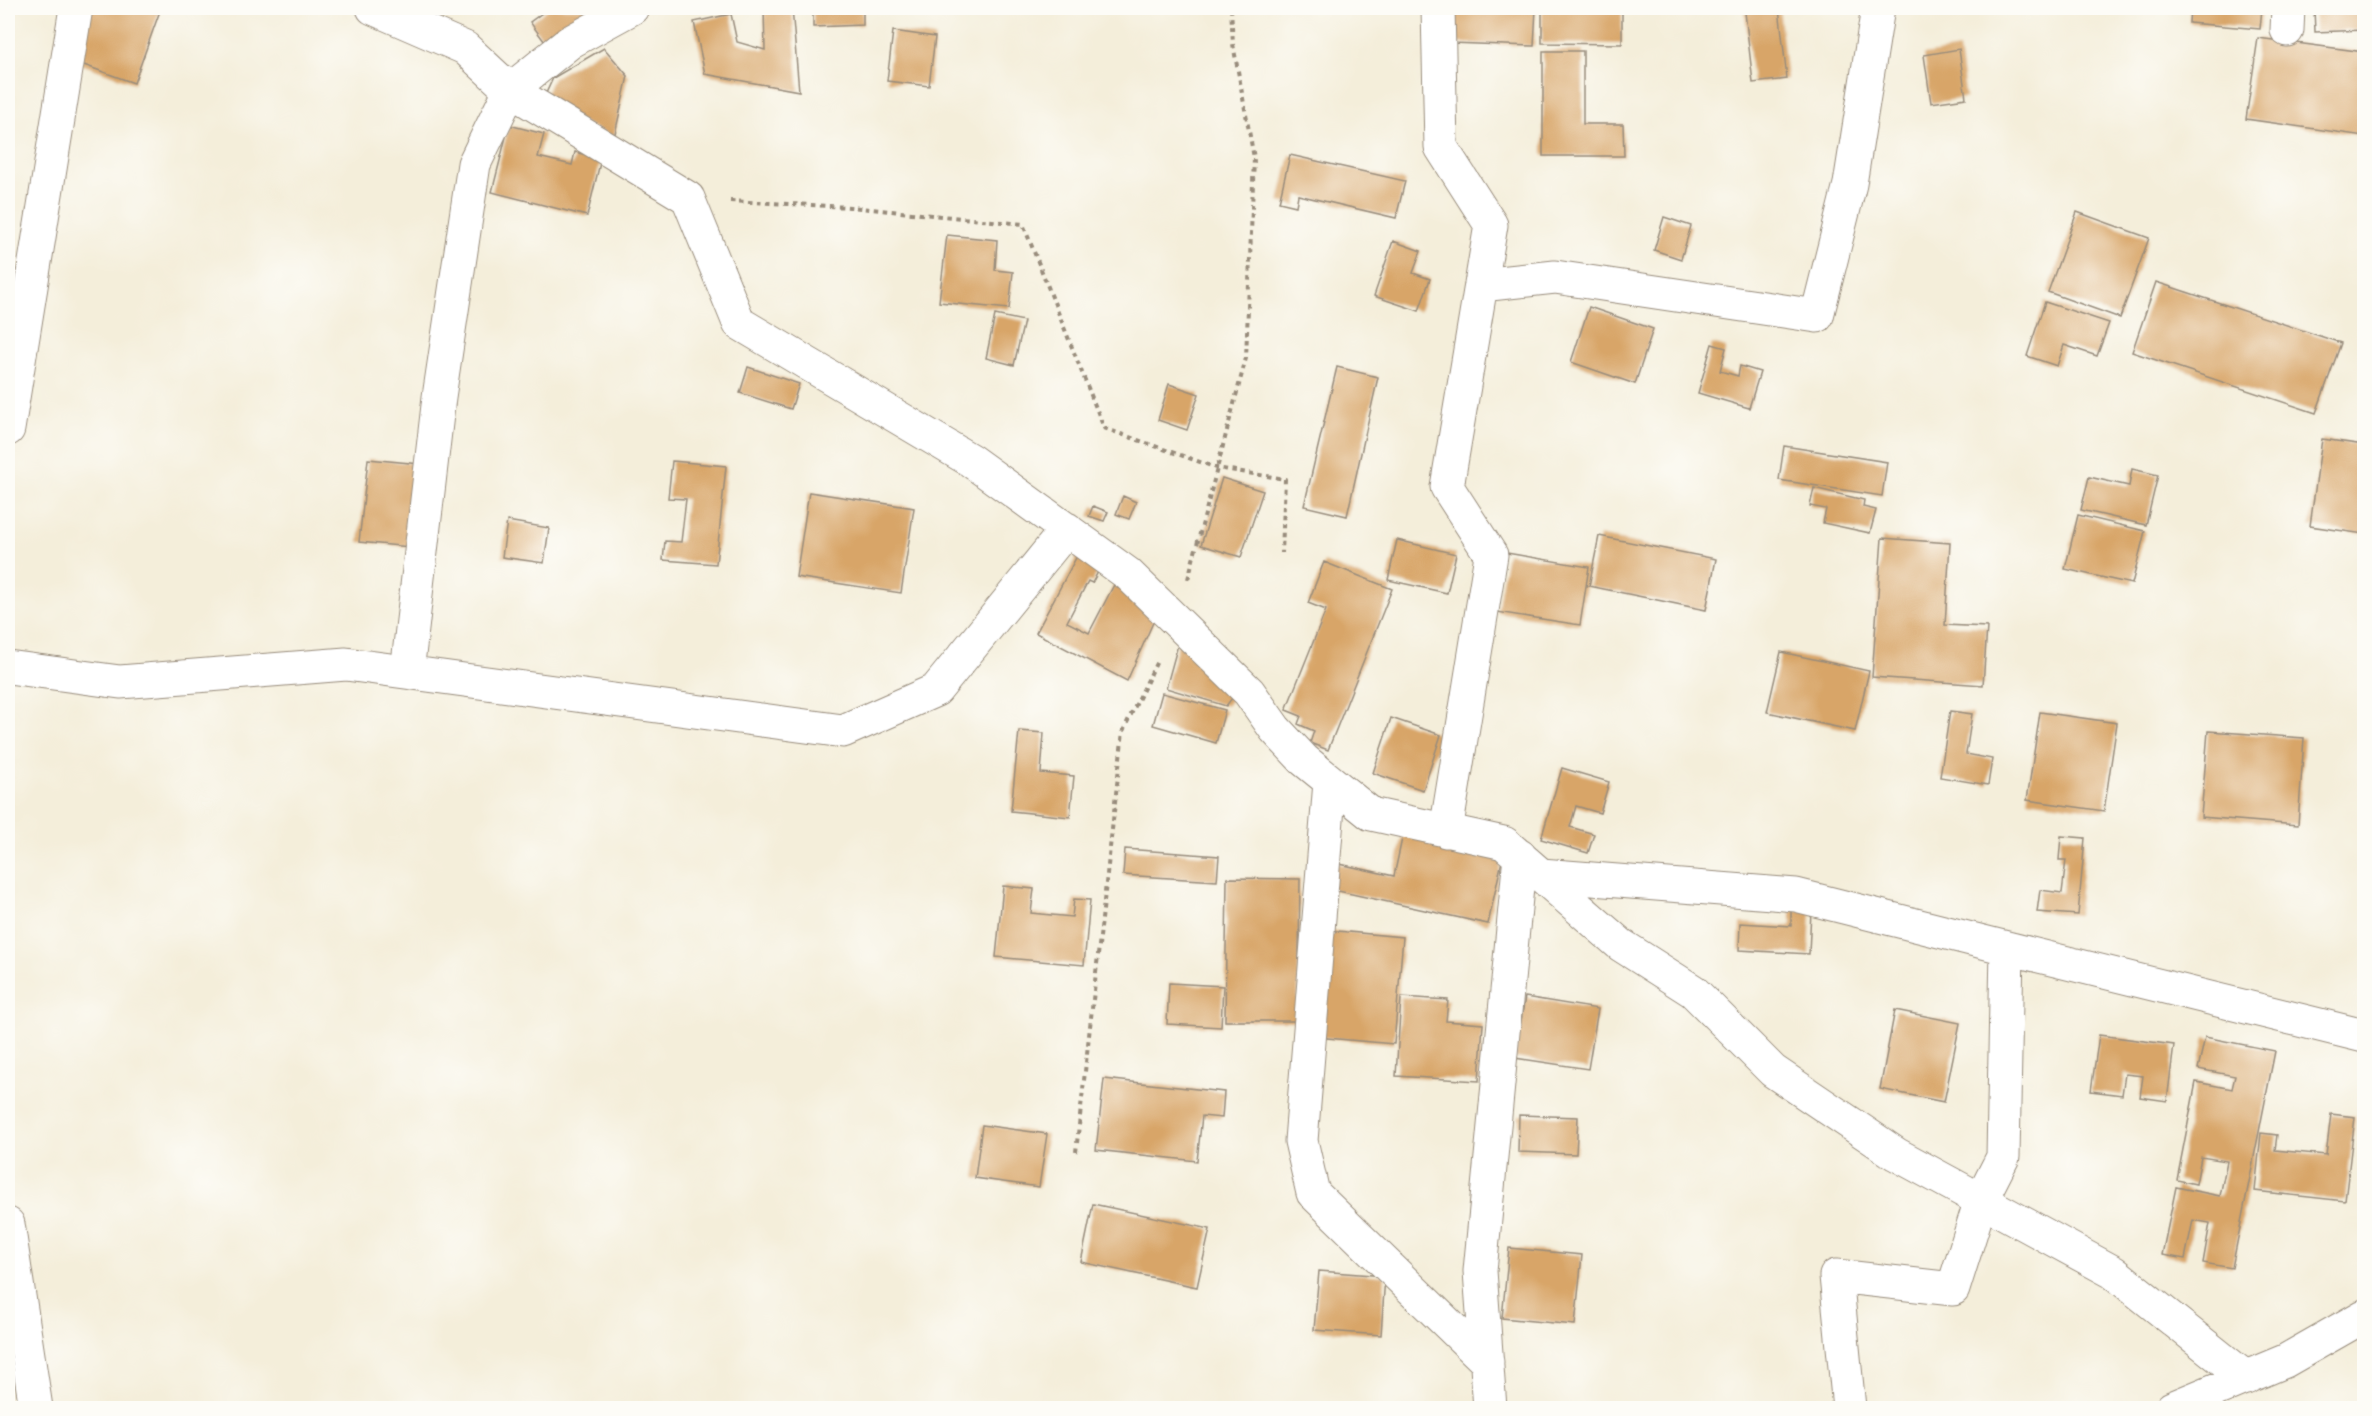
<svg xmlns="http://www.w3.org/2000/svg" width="2372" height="1416" viewBox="0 0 2372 1416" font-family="'IM FELL French Canon',serif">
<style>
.building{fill:#d8a567}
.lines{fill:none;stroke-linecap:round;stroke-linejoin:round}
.street-casing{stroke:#988c7c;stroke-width:35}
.path{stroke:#988c7c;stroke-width:4;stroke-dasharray:4.5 4.5;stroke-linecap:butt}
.street{stroke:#fff;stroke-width:33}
</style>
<rect width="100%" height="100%" fill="#fdfcf7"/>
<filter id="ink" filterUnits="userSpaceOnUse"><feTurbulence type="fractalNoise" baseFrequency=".0167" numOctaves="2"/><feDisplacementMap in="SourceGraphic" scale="12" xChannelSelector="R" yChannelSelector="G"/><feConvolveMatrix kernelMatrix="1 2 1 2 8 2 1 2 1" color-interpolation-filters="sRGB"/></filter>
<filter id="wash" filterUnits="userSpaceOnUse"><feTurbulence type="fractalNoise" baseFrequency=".008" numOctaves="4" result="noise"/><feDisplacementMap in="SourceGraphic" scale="24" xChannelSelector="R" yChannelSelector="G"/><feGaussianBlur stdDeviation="1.35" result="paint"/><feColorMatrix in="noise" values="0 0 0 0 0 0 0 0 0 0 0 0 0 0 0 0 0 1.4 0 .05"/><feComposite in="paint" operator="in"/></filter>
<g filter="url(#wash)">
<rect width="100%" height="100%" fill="#f4eeda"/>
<g id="blocks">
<path class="building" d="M89,8H161L134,83L70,60Z
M549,8H598L547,45L530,22Z
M764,8H792L799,91L705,74L694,22L731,14L737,42L765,50Z
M813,8H863V25L813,27Z
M1452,8H1536L1534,46L1451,43Z
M1542,8H1622V44L1542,43Z
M1779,8L1787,79L1753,83L1745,12Z
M2190,8H2262L2260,29L2189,23Z
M2314,8H2364V30L2315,32Z
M893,31L935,37L929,86L887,81Z
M2258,38L2364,52V136L2246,119Z
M604,48L628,76L614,138L542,102L553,78Z
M1959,49L1966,98L1931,103L1924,55Z
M1543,51H1583V124H1623L1624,156H1543Z
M509,125L544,134L538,157L572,165L575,152L601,159L587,216L492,192Z
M1290,155L1405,181L1396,218L1298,195L1296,206L1279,202Z
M2077,212L2149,238L2120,318L2048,292Z
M1664,217L1691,226L1681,259L1654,250Z
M947,235L997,240L995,270L1013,272L1009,309L939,302Z
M1393,241L1421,251L1413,273L1430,279L1419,311L1374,296Z
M2156,282L2341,343L2316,413L2132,352Z
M2045,302L2109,323L2097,356L2064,345L2057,366L2027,356Z
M1589,307L1653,329L1635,384L1571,362Z
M995,315L1024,321L1014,365L986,358Z
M1712,344L1726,348L1720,371L1738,376L1740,366L1760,372L1749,408L1698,393Z
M748,367L799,384L791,409L740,393Z
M1337,367L1378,377L1347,516L1304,506Z
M1169,384L1199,394L1187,430L1158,420Z
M2322,439L2364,445V534L2310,526Z
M1784,446L1887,462L1882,496L1779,480Z
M368,459L420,464L410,547L359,542Z
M672,461L726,466L716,564L663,560L665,541L681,542L686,499L668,498Z
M2132,469L2158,475L2146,525L2081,510L2089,477L2129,486Z
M1222,478L1263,491L1241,557L1201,545Z
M1814,488L1864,500L1863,507L1876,510L1870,533L1823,523L1826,509L1810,506Z
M809,492L914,508L901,593L796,577Z
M1123,496L1136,502L1129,519L1116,514Z
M1093,506L1108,512L1104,521L1089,516Z
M2078,515L2145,531L2132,584L2065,569Z
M507,521L549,528L544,563L502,557Z
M1599,536L1716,559L1706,610L1589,586Z
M1882,538L1950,543L1945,625L1987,627L1983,685L1872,677Z
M1397,540L1456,554L1447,593L1388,580Z
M1507,553L1589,567L1580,625L1497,612Z
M1077,556L1100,568L1092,583L1088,581L1067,622L1089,633L1116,581L1155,618L1127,681L1036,633Z
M1324,562L1392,589L1328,750L1310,743L1314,731L1298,724L1301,716L1286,710L1326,610L1308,603Z
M1179,641L1239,689L1226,706L1166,688Z
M1781,652L1869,671L1855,731L1767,712Z
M1162,693L1225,710L1216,743L1153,725Z
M1950,711L1972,714L1966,754L1992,759L1988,785L1940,777Z
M2040,712L2117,723L2104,811L2027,800Z
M1391,718L1441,735L1423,790L1373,773Z
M1019,731L1044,733L1041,773L1074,776L1070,817L1011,811Z
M2208,731L2304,738L2298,825L2201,817Z
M1562,768L1609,782L1600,813L1576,806L1570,827L1594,834L1588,853L1541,839Z
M1403,834L1503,856L1488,924L1329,889L1335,863L1394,876Z
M2061,836L2085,838L2078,915L2037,912L2040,890L2062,893L2066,860H2059Z
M1125,849L1219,856L1217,881L1123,875Z
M1227,878L1300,879L1298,1021H1225Z
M1003,886L1034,889L1031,913L1072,917L1074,899L1090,900L1084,965L996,957Z
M1791,909L1811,910L1809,954L1739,950L1740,923L1791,926Z
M1326,930L1403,937L1394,1044L1316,1037Z
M1169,983L1223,986L1221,1027L1167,1024Z
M1401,997L1448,1000L1446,1021L1483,1024L1479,1081L1396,1076Z
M1525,997L1598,1009L1588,1069L1515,1058Z
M1895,1010L1960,1023L1944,1102L1880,1089Z
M2099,1035L2174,1045L2167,1101L2140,1097L2143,1076L2125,1074L2122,1095L2091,1091Z
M2205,1037L2275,1051L2232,1268L2203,1263L2210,1223L2193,1220L2185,1259L2162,1255L2176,1187L2220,1196L2227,1161L2201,1157L2196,1184L2177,1180L2196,1082L2232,1089L2235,1076L2198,1069Z
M1104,1079L1224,1092L1222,1118L1202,1116L1197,1161L1096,1150Z
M2331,1114L2355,1117L2345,1201L2255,1191L2261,1133L2277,1135L2275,1150L2326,1155Z
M1519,1115L1578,1117L1576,1154L1518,1152Z
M982,1125L1047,1134L1039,1187L975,1178Z
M1093,1204L1210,1229L1197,1287L1081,1262Z
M1509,1248L1582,1255L1575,1325L1502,1318Z
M1319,1271L1385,1276L1381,1335L1314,1330Z"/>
</g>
</g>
<g filter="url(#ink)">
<use href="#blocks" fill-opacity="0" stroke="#988c7c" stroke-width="1.5"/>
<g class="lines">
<g class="street-casing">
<path id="street" d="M373,8L465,48L510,90L570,42L632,8
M1438,8L1441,147L1491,225L1447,487L1491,555L1446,831
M2287,30L2288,8
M1481,285L1555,277L1817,316L1850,184L1878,8
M8,429L76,8
M8,667L120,682L346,664L843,731L936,690L1067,529
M407,672L439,397L474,164L510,90L688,198L739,323L970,460L1128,574L1249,692L1275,729L1304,760L1371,814L1504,843L1621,945L1693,991L1773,1071L1896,1154L2113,1272L2246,1378
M1330,782L1301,1141L1313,1193L1487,1362
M1541,875L1796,895L2007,948
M8,1224L36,1408
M1490,1408L1480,1271L1520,856
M1849,1408L1836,1276L1953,1289L1981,1200L2003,1157L2007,948L2364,1036
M2172,1408L2285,1361L2364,1316"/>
</g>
<path class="path" d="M730,201L850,207L1023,224L1104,428L1217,468L1285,479L1282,553
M1188,579L1246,358L1254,158L1233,44L1231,8
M1076,1152L1123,731L1158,659"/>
<use href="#street" class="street"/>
</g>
</g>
<rect width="2372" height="1416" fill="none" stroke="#fdfcf7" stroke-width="30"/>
</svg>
